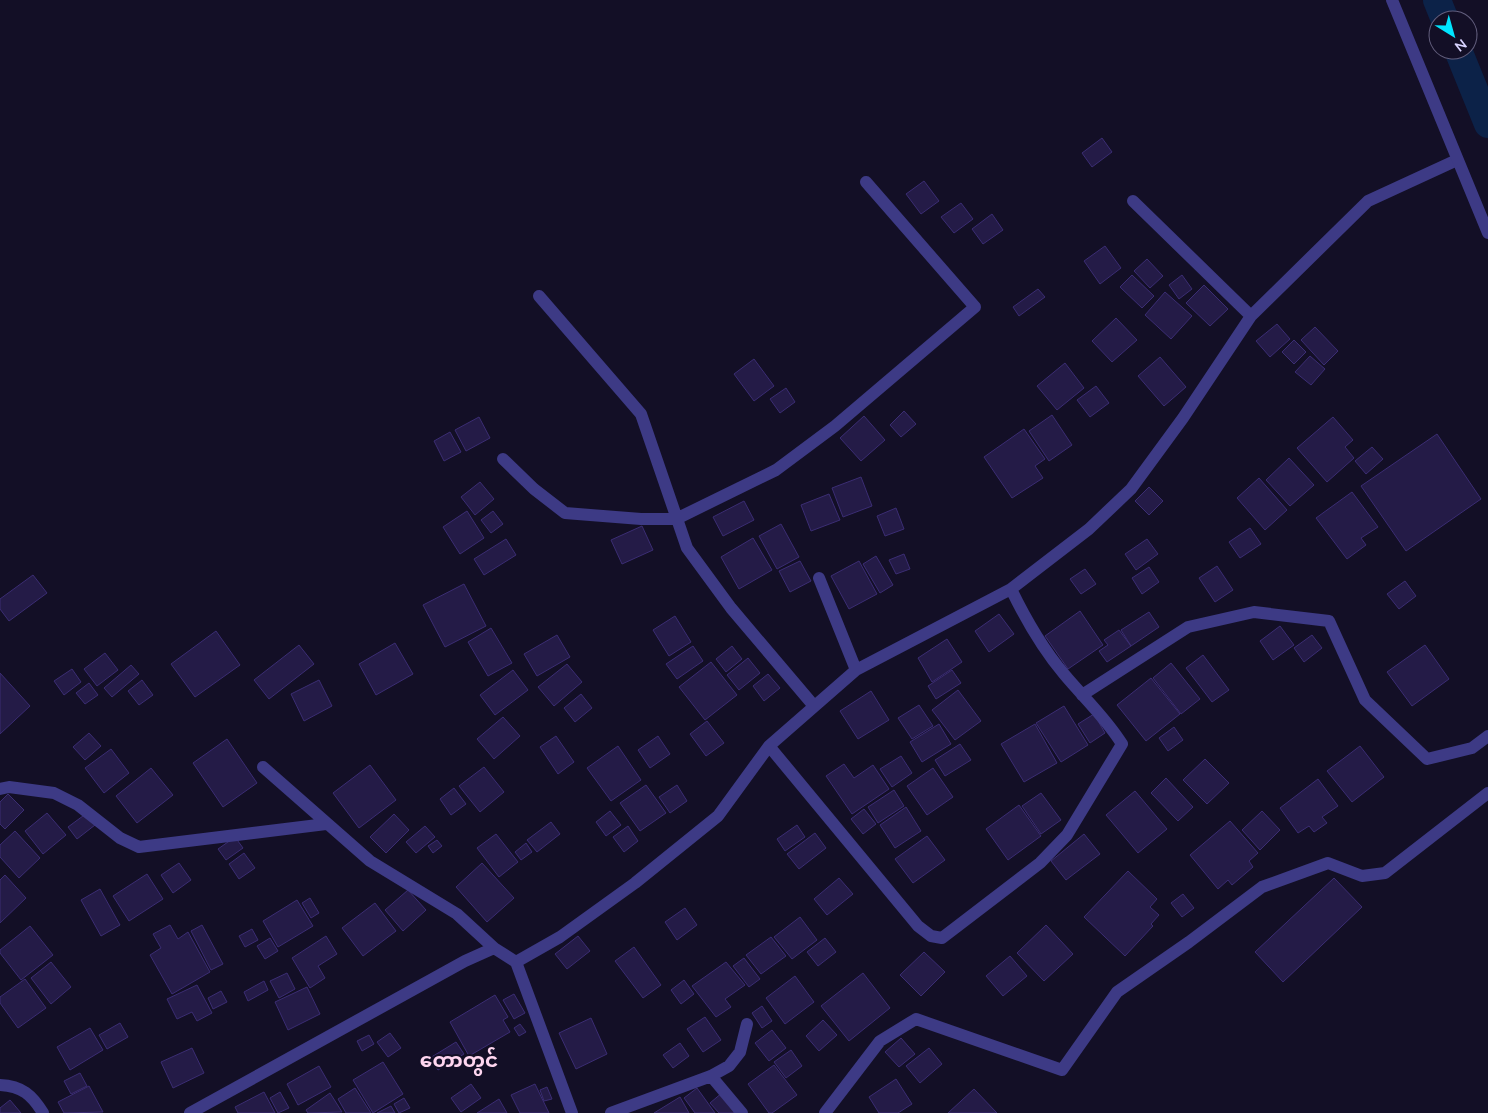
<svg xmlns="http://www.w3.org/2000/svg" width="1488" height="1113" viewBox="0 0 1488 1113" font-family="Mulish,'Noto Sans Myanmar',sans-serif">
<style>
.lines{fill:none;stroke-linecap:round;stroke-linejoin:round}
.canal{stroke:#0c2248;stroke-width:28}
.building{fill:#241b47;stroke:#3b2d73}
.minor{stroke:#3d3a85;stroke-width:12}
.tertiary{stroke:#3d3a85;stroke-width:12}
.labels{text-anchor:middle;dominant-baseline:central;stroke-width:4;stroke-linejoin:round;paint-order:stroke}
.quarter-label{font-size:20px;font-weight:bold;fill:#ffd6f0;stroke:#130f26}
</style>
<rect width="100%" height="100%" fill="#130f26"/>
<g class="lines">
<path class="canal" d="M1437,0L1445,20
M1458,50L1488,124"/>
</g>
<path class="building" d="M1102,138L1112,152L1092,167L1082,153Z
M924,181L939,201L921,214L906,194Z
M961,203L973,219L954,233L941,217Z
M992,214L1003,230L983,244L972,229Z
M1105,246L1121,268L1100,284L1084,261Z
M1147,259L1163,276L1150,288L1134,271Z
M1132,275L1154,296L1142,308L1120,287Z
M1182,275L1192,289L1179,299L1169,285Z
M1204,285L1228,309L1210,326L1186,303Z
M1038,289L1045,297L1019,316L1013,307Z
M1165,292L1192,316L1171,339L1145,315Z
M1116,318L1137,340L1112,362L1092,341Z
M1277,324L1290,339L1270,357L1256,341Z
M1315,327L1338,351L1324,365L1301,340Z
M1294,340L1306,352L1294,364L1282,352Z
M1310,356L1325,369L1311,385L1295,372Z
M1160,357L1186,387L1164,406L1138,376Z
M754,359L774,386L754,401L734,374Z
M1065,363L1084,388L1057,410L1037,386Z
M1096,386L1109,403L1090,417L1077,400Z
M786,388L795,402L780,413L770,399Z
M904,411L916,424L901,437L890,425Z
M1052,415L1072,445L1049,461L1029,431Z
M864,416L885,440L861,461L840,438Z
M479,417L490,438L466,451L455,430Z
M1333,417L1353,440L1345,447L1354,458L1327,482L1297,448Z
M1024,429L1045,459L1035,466L1043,478L1012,498L984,457Z
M450,432L461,452L444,461L434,441Z
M1437,434L1481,499L1406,551L1361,486Z
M1372,447L1383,459L1366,474L1355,461Z
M1289,458L1314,485L1290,506L1266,480Z
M861,477L872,506L843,517L832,488Z
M1259,478L1287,510L1265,530L1237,498Z
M480,482L494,499L475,515L461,497Z
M1149,487L1163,501L1149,515L1135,501Z
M1352,492L1378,527L1361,538L1366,545L1347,559L1316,518Z
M829,494L840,520L811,531L801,505Z
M744,501L754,520L723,536L713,517Z
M896,508L904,529L885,536L877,516Z
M467,511L484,538L460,554L443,527Z
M493,511L503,524L491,533L481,520Z
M781,524L799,557L777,569L759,536Z
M642,526L653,550L622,564L611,540Z
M1250,528L1261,544L1240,558L1229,542Z
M753,538L772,570L739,589L721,557Z
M506,539L516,555L484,575L474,559Z
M1147,539L1158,554L1136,570L1125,554Z
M904,554L910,569L896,574L889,560Z
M876,556L893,585L880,593L863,564Z
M800,561L811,581L790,592L779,571Z
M859,561L877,594L849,609L831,576Z
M1217,566L1233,590L1215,602L1199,578Z
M1149,567L1159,582L1142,594L1132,578Z
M1085,569L1096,584L1081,594L1070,579Z
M33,575L47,593L9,621L0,609V599Z
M1405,581L1416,596L1399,609L1387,594Z
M464,584L486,626L445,647L423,605Z
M1080,611L1103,645L1068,669L1045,636Z
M1149,612L1159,627L1131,646L1121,630Z
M999,614L1014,634L989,652L975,631Z
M675,616L691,642L669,656L653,630Z
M1280,626L1294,645L1273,660L1260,641Z
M491,628L512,663L488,676L468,642Z
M1119,630L1131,646L1107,662L1099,651L1108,645L1104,640Z
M216,631L240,665L195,697L171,664Z
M557,635L570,657L537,676L524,654Z
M1312,635L1322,648L1304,662L1294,648Z
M947,639L962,662L932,682L918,658Z
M395,643L413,674L376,695L359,664Z
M299,645L314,664L269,699L254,680Z
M1425,645L1449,679L1412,706L1387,672Z
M693,646L703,661L677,679L666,664Z
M732,646L742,659L726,672L716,659Z
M105,653L118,670L97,686L84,669Z
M1203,655L1229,690L1212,702L1186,668Z
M748,658L760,673L739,690L727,675Z
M711,662L737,695L705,720L679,687Z
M1171,663L1200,699L1181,714L1153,678Z
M567,664L582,682L554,706L538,687Z
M131,665L139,674L112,697L104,688Z
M72,669L81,682L64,695L54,681Z
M513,670L528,690L495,715L480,695Z
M952,670L961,683L936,699L928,686Z
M0,673L30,706L0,734Z
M768,674L780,688L764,701L753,686Z
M1151,678L1180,714L1146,741L1117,705Z
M142,680L153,695L139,705L128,691Z
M319,680L332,706L304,721L291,694Z
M89,683L98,695L85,704L76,693Z
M958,690L981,721L955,740L932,710Z
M871,691L889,720L858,739L840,711Z
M581,694L592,708L575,722L564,708Z
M919,705L933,726L912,739L898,718Z
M1064,706L1088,745L1061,762L1036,723Z
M1094,714L1105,733L1090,743L1078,724Z
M503,717L520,736L494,759L477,739Z
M707,721L724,743L706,756L690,734Z
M939,724L951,744L922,762L910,742Z
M1035,724L1057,763L1024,782L1001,744Z
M1174,727L1183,740L1168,751L1159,738Z
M89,733L101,746L85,760L73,747Z
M556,736L574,762L558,774L540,747Z
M658,736L670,754L650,768L638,750Z
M227,739L257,783L223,807L193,763Z
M960,744L971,760L945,776L935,760Z
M618,746L641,780L611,801L587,768Z
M1360,746L1384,777L1352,802L1327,771Z
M111,749L129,773L104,793L85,768Z
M901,756L912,773L892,787L880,769Z
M1205,759L1229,783L1207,804L1183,780Z
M844,764L854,778L873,765L889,789L852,814L826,776Z
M370,765L396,800L359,828L333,793Z
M484,767L504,792L480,812L459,786Z
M151,768L173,795L137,823L116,796Z
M933,768L953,797L927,815L907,786Z
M1166,778L1193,807L1178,821L1151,793Z
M1318,779L1338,806L1322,817L1327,823L1314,832L1309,826L1298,833L1280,808Z
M646,785L666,813L640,831L620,803Z
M677,785L687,801L670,813L659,797Z
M454,788L466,804L451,815L440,799Z
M894,790L904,806L878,823L868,807Z
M1135,791L1167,829L1138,853L1106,815Z
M1041,793L1061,820L1041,834L1022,806Z
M8,794L24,810L5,829L0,824V802Z
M1019,805L1041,836L1008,860L986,829Z
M906,807L921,831L895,848L880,825Z
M864,809L876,824L863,834L851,819Z
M610,811L621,825L606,836L596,822Z
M1262,811L1280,830L1260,850L1242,830Z
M47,813L66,835L43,854L25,831Z
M87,813L95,825L77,839L68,827Z
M394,814L409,830L386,853L370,837Z
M1230,821L1258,853L1249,861L1253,867L1232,885L1228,880L1218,889L1190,855Z
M551,822L560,834L537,852L527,840Z
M797,825L805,837L785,851L777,839Z
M425,826L435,837L416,853L406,842Z
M628,826L638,841L624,852L613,837Z
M15,831L40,858L19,878L0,857V845Z
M815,833L826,848L799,869L787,854Z
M496,834L518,862L499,877L477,848Z
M1084,834L1100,854L1066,880L1051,861Z
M927,836L945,860L913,883L895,859Z
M235,837L243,848L226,860L218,849Z
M437,840L442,846L433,853L428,846Z
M526,843L532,852L521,860L515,852Z
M244,853L255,868L239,879L229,864Z
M179,863L191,880L173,893L161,875Z
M482,863L514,898L487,922L456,887Z
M1128,871L1157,899L1150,907L1159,915L1151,924L1153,926L1125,956L1084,917Z
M147,874L163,899L129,921L113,896Z
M5,875L26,898L0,923V880Z
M839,878L853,894L827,915L814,899Z
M1334,878L1362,907L1283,982L1255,952Z
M100,889L120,925L101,936L81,900Z
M408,890L426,910L403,931L385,910Z
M1183,894L1194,908L1182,917L1171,903Z
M310,898L319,913L311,918L302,903Z
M297,900L313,926L278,947L263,921Z
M375,903L396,931L363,956L342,928Z
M685,908L697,925L677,940L665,922Z
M800,917L817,940L792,959L774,937Z
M170,925L178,939L188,932L210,972L172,994L150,955L161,948L153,934Z
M202,925L223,964L211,970L191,931Z
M1046,925L1073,954L1044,981L1017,953Z
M30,926L53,955L21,980L0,953V950Z
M252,929L258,940L245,947L239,936Z
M326,936L337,954L318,966L325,978L310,988L292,958Z
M578,936L590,951L567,969L555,954Z
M771,937L786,956L761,974L746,955Z
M270,938L278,951L265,959L257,946Z
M825,938L836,952L818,966L807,952Z
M634,947L661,985L643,998L615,961Z
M924,952L945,972L921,996L900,975Z
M1010,956L1027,976L1003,996L986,976Z
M744,958L760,979L749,987L733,966Z
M51,962L71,987L51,1004L31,978Z
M726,962L745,985L725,999L731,1007L716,1017L692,986Z
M287,973L295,989L279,998L270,981Z
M863,973L890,1008L849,1041L821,1006Z
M795,976L814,1002L785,1024L766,998Z
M25,979L46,1008L18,1028L0,1003V997Z
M684,980L694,994L681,1004L671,990Z
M264,981L268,990L248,1001L244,992Z
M197,985L212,1013L197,1021L192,1012L177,1019L167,999Z
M307,987L320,1014L288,1030L275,1002Z
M221,991L227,1002L213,1009L208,998Z
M514,994L525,1013L514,1019L503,1000Z
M495,995L508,1017L503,1020L510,1032L469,1056L450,1022Z
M762,1006L772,1021L762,1028L752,1013Z
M705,1017L721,1040L703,1052L687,1029Z
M591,1018L607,1054L576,1069L559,1033Z
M823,1020L837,1035L819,1051L806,1036Z
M120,1023L128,1037L107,1049L99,1035Z
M520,1024L526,1032L519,1036L514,1028Z
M90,1028L103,1050L70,1070L57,1047Z
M772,1030L786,1048L769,1061L755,1043Z
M390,1033L401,1048L388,1057L377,1042Z
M369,1035L374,1044L362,1051L357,1041Z
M901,1038L915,1054L899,1067L885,1052Z
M456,1042L464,1054L438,1070L430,1058Z
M680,1043L689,1056L673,1068L663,1055Z
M192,1048L204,1073L173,1088L161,1062Z
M929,1048L942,1064L920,1083L906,1066Z
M791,1050L802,1066L786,1078L774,1062Z
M383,1062L403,1094L373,1113L353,1080Z
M774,1065L797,1095L772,1113H769L748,1084Z
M319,1066L331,1087L298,1105L287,1084Z
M80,1073L87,1086L71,1094L64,1081Z
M896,1079L912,1104L898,1113H879L869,1097Z
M471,1084L481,1098L461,1112L451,1098Z
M535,1084L549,1113H520L511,1095Z
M89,1086L103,1112L64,1113L58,1102Z
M547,1087L552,1099L544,1101L540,1090Z
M355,1088L371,1113H346L338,1099Z
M697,1088L715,1113H695L684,1098Z
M974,1089L997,1113H948Z
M264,1092L275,1113H238L235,1107Z
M280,1092L289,1108L278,1113L270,1098Z
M723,1092L737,1110L733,1113H719L710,1103Z
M330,1093L342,1112L308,1113L306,1110Z
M680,1097L689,1113H654Z
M404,1098L410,1108L399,1113L394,1104Z
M499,1099L507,1113H477Z
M10,1100L21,1113H0V1108Z
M391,1106L395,1113H377Z"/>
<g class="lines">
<path class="minor" d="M1133,201L1251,316
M539,296L641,414L687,548L731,608L814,706
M503,459L534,489L565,513L641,519H676L776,470L835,426L975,307L866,182
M819,578L856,670
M1082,695L1188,627L1254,612L1329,621L1365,700L1427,759L1472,748L1488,736
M769,746L918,926L931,936L942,938L1040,863L1067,835L1122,744C1106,718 1083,697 1064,674C1042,648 1026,620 1011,589
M263,767L370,861L457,914L494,948
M0,789L9,787L54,793L78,805L120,838L139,847L326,824
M516,962L572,1113
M711,1076L742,1113
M0,1085C22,1086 32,1095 43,1113
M190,1113L465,961L494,948L516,962L560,937L635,883L718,816L769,746L856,670L1011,589L1089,529L1131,489L1183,418L1251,316L1368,201L1457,160
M611,1113L711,1076L729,1066L740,1052L747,1024
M825,1113L880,1041L916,1019L1062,1070L1117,992L1189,942L1262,887L1328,863L1362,876L1385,873L1488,793"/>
<path class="tertiary" d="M1392,0L1488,233"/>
</g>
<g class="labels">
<g class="quarter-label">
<text x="459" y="1059">တောတွင်</text>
</g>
</g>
<g transform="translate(1453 35) rotate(143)"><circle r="24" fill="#130f26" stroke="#625e7d"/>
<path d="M0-4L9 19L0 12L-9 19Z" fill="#00e5ff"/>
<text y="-8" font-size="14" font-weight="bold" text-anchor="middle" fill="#d9d4ff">N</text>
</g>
</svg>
